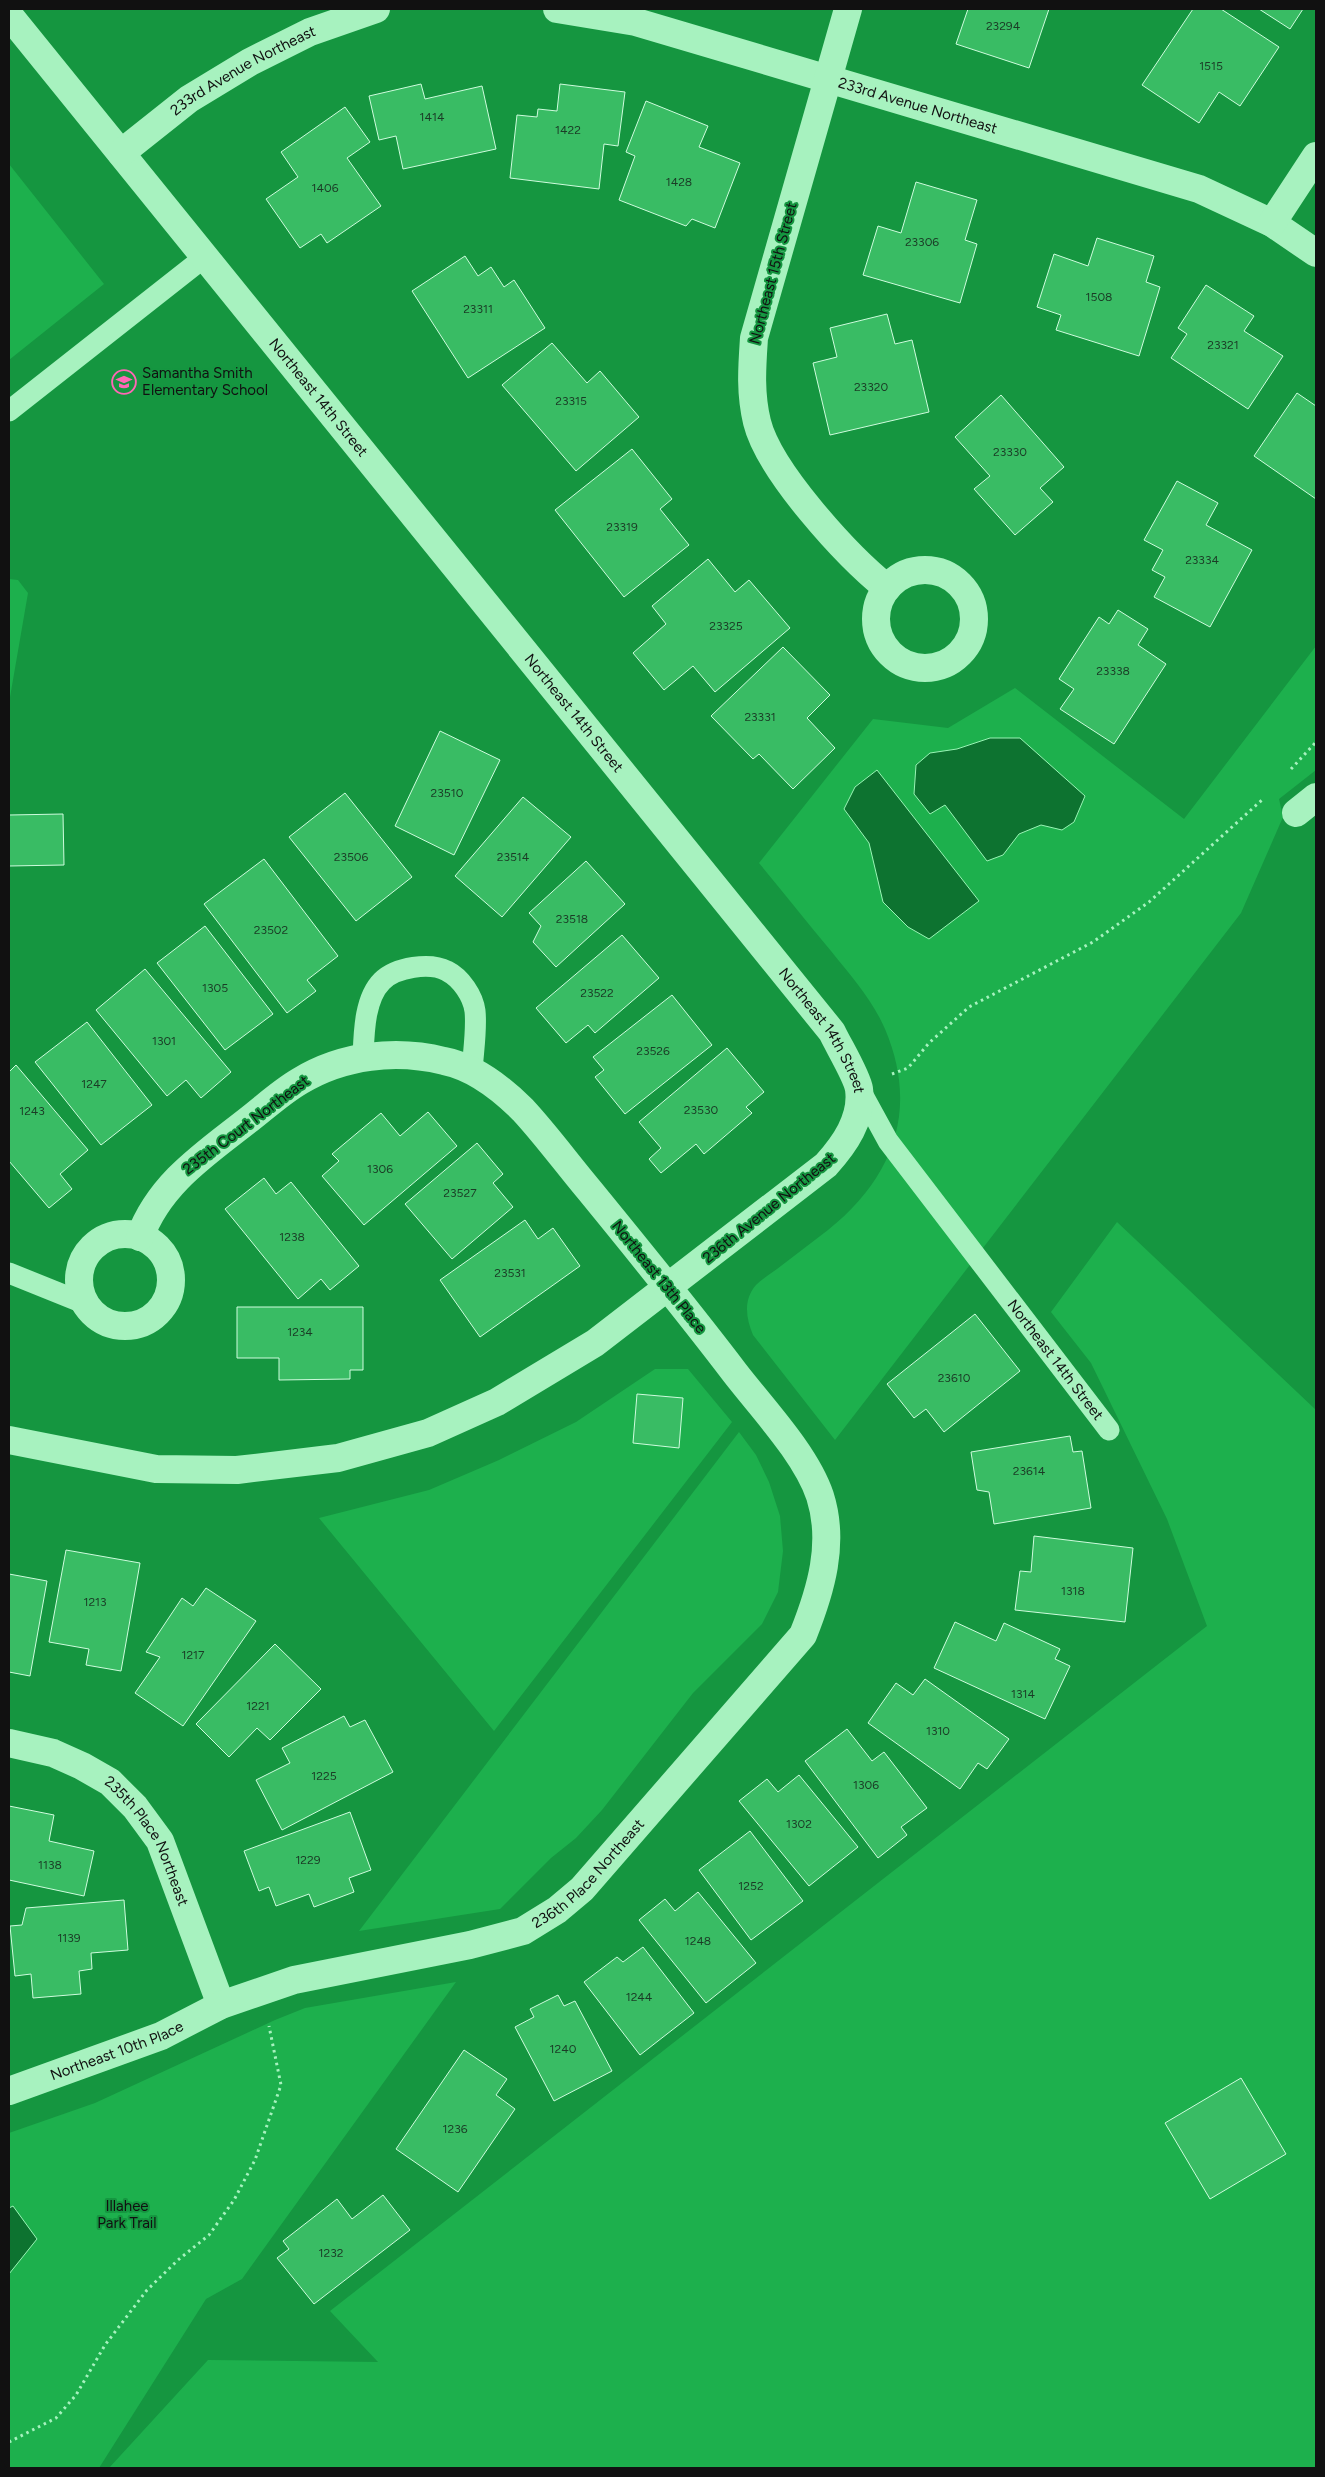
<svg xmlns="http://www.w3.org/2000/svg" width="1325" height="2477" viewBox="0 0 1325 2477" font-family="Figtree,sans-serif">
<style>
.green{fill:#1db04d}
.water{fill:#0d7330;stroke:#99f4b5}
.building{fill:#39bc64;stroke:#cefcdd}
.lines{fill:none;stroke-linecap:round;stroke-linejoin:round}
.path{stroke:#a7f2bf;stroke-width:3;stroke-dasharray:2.5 4;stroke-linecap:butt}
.service{stroke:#a7f2bf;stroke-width:21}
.minor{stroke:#a7f2bf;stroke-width:28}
.labels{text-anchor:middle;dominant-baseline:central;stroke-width:4;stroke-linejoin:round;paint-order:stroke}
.number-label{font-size:12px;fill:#1b3c26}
.street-label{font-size:15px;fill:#111;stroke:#159640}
.poi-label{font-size:15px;fill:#111;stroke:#159640;text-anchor:start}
.park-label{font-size:15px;fill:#111;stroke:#159640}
</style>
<rect width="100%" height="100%" fill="#159640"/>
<path class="green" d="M9,164L104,284L9,360Z
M9,579L18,580L28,593L9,703Z
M1316,646V770L1279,799L1283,817L1241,913L835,1440L753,1335C746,1318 743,1300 756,1285C762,1279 770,1274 777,1269C794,1256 811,1243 828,1230C894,1177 919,1109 885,1029C872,999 851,976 831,951C807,922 783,892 759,863L873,719L948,728L1015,688L1184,819Z
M1117,1222L1316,1410V2468H109L208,2360L378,2362L330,2311L1207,1626L1167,1519L1091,1363L1051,1312Z
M655,1369H688L732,1422L494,1731L319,1518L429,1490L499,1460L576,1422Z
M739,1432L756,1455L769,1482L780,1516L783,1551L778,1592L762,1624L693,1693L602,1810L576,1838L551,1858L500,1909L359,1931Z
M456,1982L242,2279L206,2299L99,2468H9V2133L95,2103L275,2020L305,2008Z"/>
<path class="water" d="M990,738H1020L1085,796L1074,822L1062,830L1041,825L1019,834L1003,855L987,861L945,805L930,814L914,794L916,765L930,753L957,749Z
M877,770L979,901L929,939L908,927L883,902L869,843L844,809L855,787Z
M13,2206L37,2239L9,2274V2208Z"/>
<path class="building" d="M968,9H1049L1029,68L956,44Z
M1193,9H1221L1279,47L1240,106L1219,92L1199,123L1142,85Z
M1259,9H1303L1290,29Z
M421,84L425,99L482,86L496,149L403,169L396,136L379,140L369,96Z
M560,84L625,92L618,146L604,144L599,189L510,178L517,115L537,117L538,109L557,111Z
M646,101L708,126L699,147L740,163L715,228L692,219L686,226L619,200L635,156L626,152Z
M345,107L370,142L347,158L381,206L327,243L321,234L300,248L266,199L298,177L281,152Z
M916,182L977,200L965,240L977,244L960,303L863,275L878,226L901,233Z
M1097,238L1154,256L1146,282L1160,287L1139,356L1056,330L1061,315L1037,307L1054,254L1088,266Z
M465,256L478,276L491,267L504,287L514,280L545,328L468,378L412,291Z
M1206,285L1254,316L1244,331L1283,356L1248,409L1171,358L1187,334L1178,328Z
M887,314L895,344L912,340L929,412L830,435L813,363L837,357L830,328Z
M552,343L587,383L600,371L639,417L576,471L502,385Z
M1297,393L1316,406V499L1254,456Z
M1001,395L1064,467L1040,488L1053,502L1015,535L974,489L990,476L955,437Z
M632,449L672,499L660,509L689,545L624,597L555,510Z
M1177,481L1218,503L1206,525L1252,550L1210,627L1154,597L1165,577L1152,570L1163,550L1144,540Z
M708,559L735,592L749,580L790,628L715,692L693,666L664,690L633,653L666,624L652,606Z
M1118,610L1148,629L1138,645L1166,664L1114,744L1060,709L1074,689L1059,679L1099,617L1109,624Z
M783,647L830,695L807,718L835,748L793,789L759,754L753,759L711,716Z
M440,731L500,760L454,855L395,826Z
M345,793L412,877L356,921L289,837Z
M523,797L571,837L502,917L455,876Z
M63,814L64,865L9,866V815Z
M264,859L338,956L307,980L316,991L287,1013L204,904Z
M586,861L625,904L556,967L533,942L541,926L529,913Z
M205,926L273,1014L225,1050L157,963Z
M622,935L659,978L595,1033L588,1025L566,1043L536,1008Z
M145,969L231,1072L201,1098L186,1080L167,1096L96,1010Z
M672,995L712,1045L625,1114L595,1077L604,1070L593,1057Z
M87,1022L152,1105L101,1145L35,1062Z
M727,1048L764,1092L746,1107L752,1113L704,1154L696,1144L661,1173L649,1159L661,1148L639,1122Z
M16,1065L88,1150L60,1174L72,1189L49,1208L9,1161V1072Z
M428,1112L457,1146L364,1225L322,1176L339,1161L332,1154L381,1113L400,1136Z
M477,1143L503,1174L493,1183L513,1207L452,1259L405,1204Z
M264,1178L276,1194L291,1182L359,1266L330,1290L321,1279L298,1299L225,1209Z
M525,1220L538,1239L553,1228L580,1266L480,1337L440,1280Z
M237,1307H363V1370H350V1379L279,1380V1358H237Z
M975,1314L1020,1371L944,1432L926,1409L914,1418L887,1384Z
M637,1394L683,1398L679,1448L633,1443Z
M1070,1436L1073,1452L1082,1451L1091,1508L994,1524L989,1492L977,1490L971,1452Z
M1034,1536L1133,1548L1125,1622L1015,1610L1020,1571L1031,1572Z
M66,1550L140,1563L121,1671L86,1665L89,1649L49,1642Z
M9,1574L47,1581L30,1676L9,1672Z
M206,1588L256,1621L183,1726L135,1693L160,1657L146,1652L182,1598L193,1606Z
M955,1622L996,1641L1004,1623L1060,1649L1055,1659L1070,1666L1045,1719L934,1668Z
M275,1644L321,1689L270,1740L257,1728L229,1757L196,1724Z
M925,1679L1009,1739L987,1769L978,1763L960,1789L868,1723L896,1683L913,1695Z
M344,1716L350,1727L365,1720L393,1772L282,1830L256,1780L290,1763L282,1748Z
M847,1729L872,1761L884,1752L927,1808L901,1827L907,1835L878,1858L805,1761Z
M799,1775L858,1847L809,1886L739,1801L767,1779L778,1792Z
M9,1806L54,1815L49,1841L94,1851L84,1896L9,1880Z
M350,1812L371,1870L349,1878L354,1892L314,1907L309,1894L276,1906L269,1887L259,1891L244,1851Z
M750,1831L803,1901L751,1940L699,1870Z
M698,1892L756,1963L706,2003L639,1920L665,1899L675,1911Z
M124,1900L128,1950L91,1953L92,1969L79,1971L81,1994L33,1998L31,1974L15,1976L10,1926L22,1925L26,1908Z
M643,1947L694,2013L640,2055L584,1982L617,1957L623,1962Z
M558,1995L564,2006L575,2001L612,2071L554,2101L515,2027L534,2017L530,2009Z
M464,2050L507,2079L496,2095L515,2109L458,2192L396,2149Z
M1241,2078L1286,2154L1210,2199L1165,2123Z
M383,2195L410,2230L314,2304L277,2258L289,2249L283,2241L337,2199L352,2219Z"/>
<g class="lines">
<path class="path" d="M1291,769L1316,742
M892,1074L908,1068L929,1043L969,1007L1093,942L1149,902L1263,799
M9,2442L56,2418L76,2395L105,2345L147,2290L178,2260L209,2235L234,2200L255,2160L281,2085L269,2026"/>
<g class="service">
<path d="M9,411L206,256"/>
<path d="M363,1058C364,1034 364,999 382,981C396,967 430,962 447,971C461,978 473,996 475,1011C477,1030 473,1053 472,1072"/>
<path id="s1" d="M859,1088L888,1141L1109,1430"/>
<path d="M9,1273L86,1304"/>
</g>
<g class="minor">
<path id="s2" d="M557,9L636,22L1199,189L1272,223L1316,253"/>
<path d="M848,9L754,338C752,367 750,393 757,422C769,471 847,556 887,588"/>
<path id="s3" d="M9,15L832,1032C838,1045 857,1076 859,1089C863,1119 844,1145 826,1165L595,1343L497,1402L428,1433L338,1458L237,1470L156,1469L9,1440"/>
<path id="s4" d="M121,153L189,99L250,62L310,32L376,9"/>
<path d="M1272,223L1316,156"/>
<circle cx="925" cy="619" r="49"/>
<path d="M1296,813L1316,797"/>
<circle cx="125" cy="1280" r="46"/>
<path id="s5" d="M9,1743L53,1753L82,1766L110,1782L135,1807L160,1841L221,2005"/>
<path id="s6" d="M9,2091L161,2036L221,2005L294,1980L470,1945L523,1931L557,1910L582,1889L803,1635C821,1590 835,1543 820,1496C806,1454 762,1408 735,1373C688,1311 639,1251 590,1191C568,1165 547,1136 523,1110C502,1089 474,1067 444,1061C396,1049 343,1055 300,1081C281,1092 264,1108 247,1121C205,1154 159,1184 140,1237"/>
</g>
</g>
<defs>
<g id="school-ring" transform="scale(1.25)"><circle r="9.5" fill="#159640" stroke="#ff67b6" stroke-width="1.5"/><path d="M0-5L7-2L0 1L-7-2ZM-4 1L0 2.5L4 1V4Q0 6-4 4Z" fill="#ff67b6"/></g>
</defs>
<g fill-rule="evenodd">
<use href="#school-ring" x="124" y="382"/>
</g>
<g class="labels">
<g class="number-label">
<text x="1003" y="26">23294</text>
<text x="1211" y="66">1515</text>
<text x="432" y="117">1414</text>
<text x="568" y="130">1422</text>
<text x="679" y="182">1428</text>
<text x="325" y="188">1406</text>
<text x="922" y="242">23306</text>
<text x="1099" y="297">1508</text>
<text x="478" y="309">23311</text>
<text x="1223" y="345">23321</text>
<text x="871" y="387">23320</text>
<text x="571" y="401">23315</text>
<text x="1010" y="452">23330</text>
<text x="622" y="527">23319</text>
<text x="1202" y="560">23334</text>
<text x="726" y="626">23325</text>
<text x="1113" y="671">23338</text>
<text x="760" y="717">23331</text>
<text x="447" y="793">23510</text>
<text x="351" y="857">23506</text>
<text x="513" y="857">23514</text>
<text x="572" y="919">23518</text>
<text x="271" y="930">23502</text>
<text x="215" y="988">1305</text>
<text x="597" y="993">23522</text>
<text x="164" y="1041">1301</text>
<text x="653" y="1051">23526</text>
<text x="94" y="1084">1247</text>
<text x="701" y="1110">23530</text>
<text x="32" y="1111">1243</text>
<text x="380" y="1169">1306</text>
<text x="460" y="1193">23527</text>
<text x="292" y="1237">1238</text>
<text x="510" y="1273">23531</text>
<text x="300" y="1332">1234</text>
<text x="954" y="1378">23610</text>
<text x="1029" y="1471">23614</text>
<text x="1073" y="1591">1318</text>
<text x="95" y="1602">1213</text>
<text x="193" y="1655">1217</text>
<text x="1023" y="1694">1314</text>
<text x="258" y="1706">1221</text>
<text x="938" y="1731">1310</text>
<text x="324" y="1776">1225</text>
<text x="866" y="1785">1306</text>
<text x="799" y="1824">1302</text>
<text x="308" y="1860">1229</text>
<text x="50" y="1865">1138</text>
<text x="751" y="1886">1252</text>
<text x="69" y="1938">1139</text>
<text x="698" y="1941">1248</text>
<text x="639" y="1997">1244</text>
<text x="563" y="2049">1240</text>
<text x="455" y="2129">1236</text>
<text x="331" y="2253">1232</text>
</g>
<g class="street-label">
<text stroke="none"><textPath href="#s4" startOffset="148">233rd Avenue Northeast</textPath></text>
<text stroke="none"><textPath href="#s2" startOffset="374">233rd Avenue Northeast</textPath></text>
<text transform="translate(773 273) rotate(-75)">Northeast 15th Street</text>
<text stroke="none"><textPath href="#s3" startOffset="492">Northeast 14th Street</textPath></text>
<text stroke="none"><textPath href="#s3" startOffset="898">Northeast 14th Street</textPath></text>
<text stroke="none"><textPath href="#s3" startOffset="1302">Northeast 14th Street</textPath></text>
<text transform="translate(246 1125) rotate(-37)">235th Court Northeast</text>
<text transform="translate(769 1208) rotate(-39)">236th Avenue Northeast</text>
<text transform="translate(659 1277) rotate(51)">Northeast 13th Place</text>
<text stroke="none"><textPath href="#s1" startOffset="336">Northeast 14th Street</textPath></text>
<text stroke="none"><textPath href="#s5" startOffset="180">235th Place Northeast</textPath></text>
<text stroke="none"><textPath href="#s6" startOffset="628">236th Place Northeast</textPath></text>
<text stroke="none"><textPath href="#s6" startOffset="115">Northeast 10th Place</textPath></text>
</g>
<g class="poi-label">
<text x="142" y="373">Samantha Smith<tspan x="142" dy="17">Elementary School</tspan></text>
</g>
<g class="park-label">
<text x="127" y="2206">Illahee<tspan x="127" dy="17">Park Trail</tspan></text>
</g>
</g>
<rect width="1325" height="2477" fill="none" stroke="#111111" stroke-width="20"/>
</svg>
